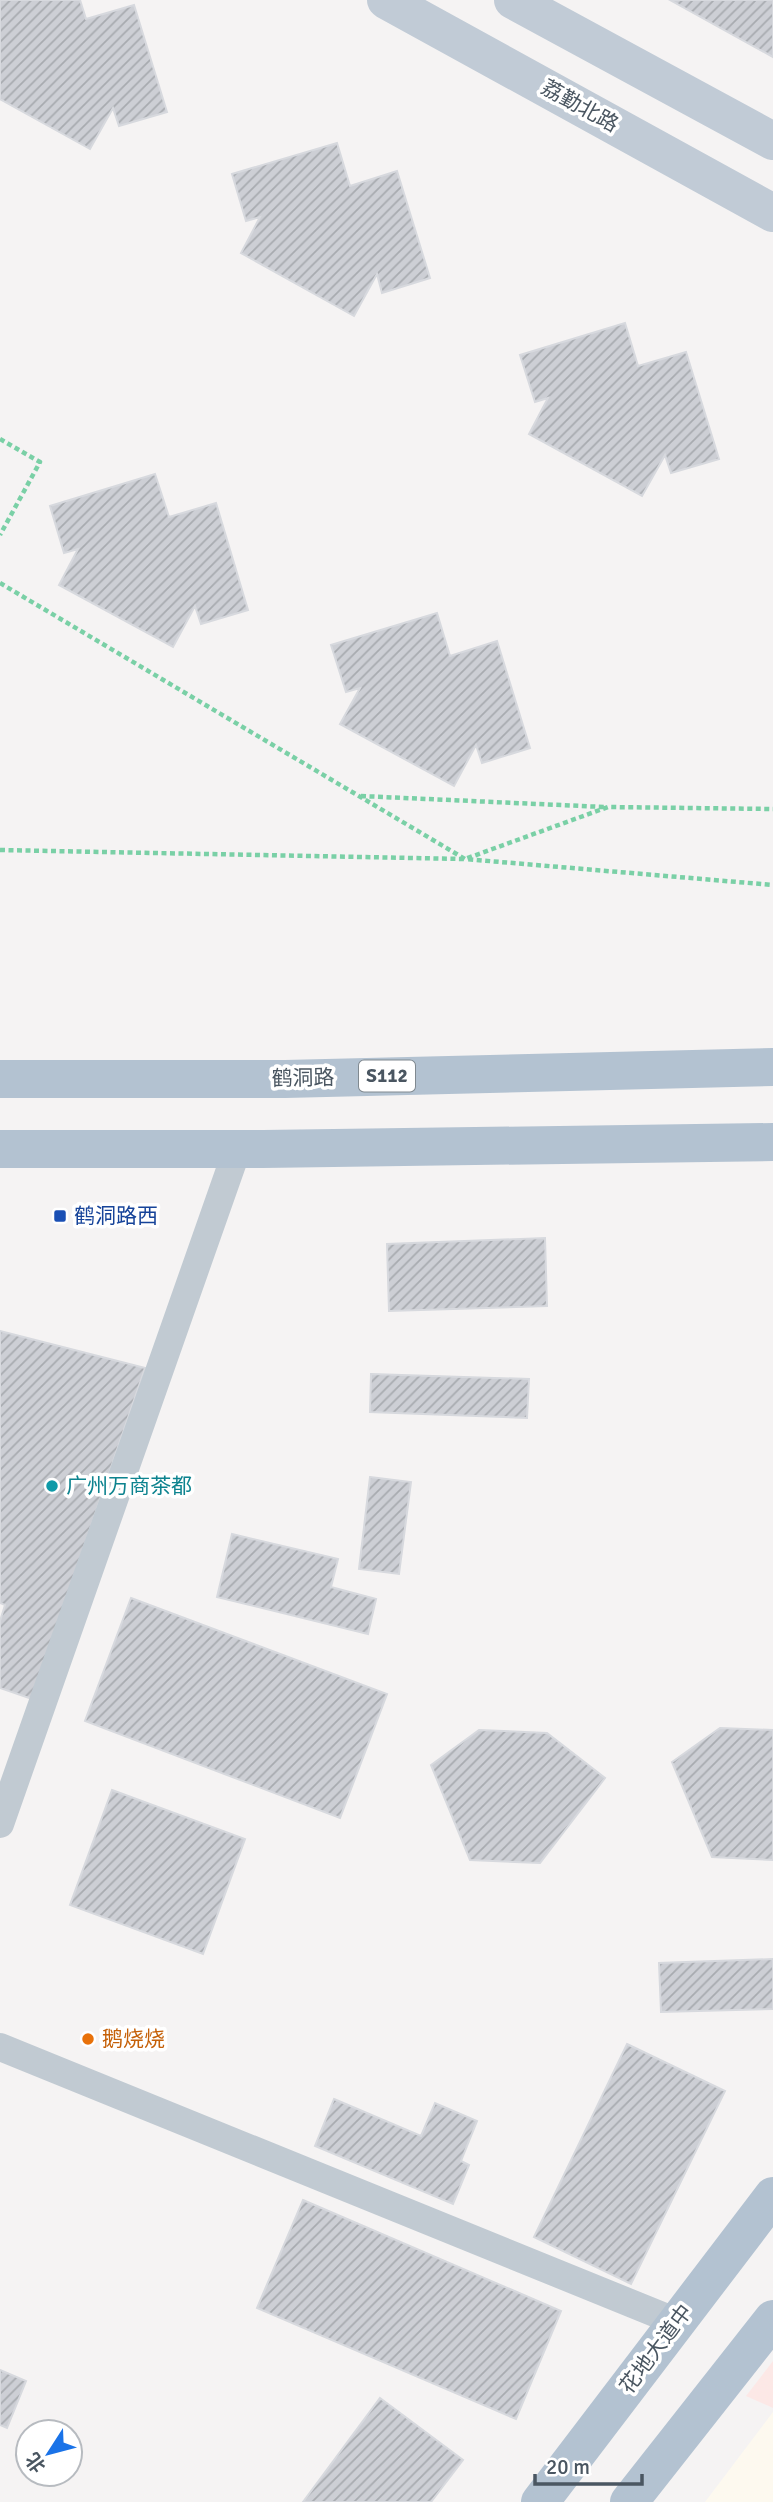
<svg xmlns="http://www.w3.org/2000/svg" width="773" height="2502" viewBox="0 0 773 2502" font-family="Signika,'Noto Sans SC',sans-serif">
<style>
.commercial{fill:#fdf9ef}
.medical{fill:#fce8e6}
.building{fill:url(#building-hatch);stroke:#d7d9de;stroke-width:2}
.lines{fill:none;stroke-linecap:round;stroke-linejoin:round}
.path{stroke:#7ad0a6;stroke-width:4.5;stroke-dasharray:5 3.5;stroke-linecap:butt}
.street{stroke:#c1cad2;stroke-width:28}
.secondary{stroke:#c1cbd6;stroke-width:38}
.primary{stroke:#b3c2d1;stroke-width:38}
.transit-dot{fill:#1a4fb4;stroke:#fff;stroke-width:2.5}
.culture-dot{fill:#0f9aa8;stroke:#fff;stroke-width:2.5}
.food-dot{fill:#e8710a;stroke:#fff;stroke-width:2.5}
.labels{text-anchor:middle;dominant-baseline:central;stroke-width:7;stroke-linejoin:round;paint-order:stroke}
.shield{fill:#fff;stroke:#808990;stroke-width:2}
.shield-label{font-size:19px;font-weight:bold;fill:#4a5661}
.street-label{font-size:21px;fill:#4a5661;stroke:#fff}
.transit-label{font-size:21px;fill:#164399;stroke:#fff;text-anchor:start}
.culture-label{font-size:21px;fill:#0d838f;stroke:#fff;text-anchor:start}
.food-label{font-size:21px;fill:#c56008;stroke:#fff;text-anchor:start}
</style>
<defs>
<pattern id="building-hatch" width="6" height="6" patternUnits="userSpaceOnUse" patternTransform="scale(1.75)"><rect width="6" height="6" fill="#cdcfd5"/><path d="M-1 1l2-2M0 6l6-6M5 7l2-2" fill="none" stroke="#a8abb0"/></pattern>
</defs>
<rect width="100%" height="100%" fill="#f5f3f3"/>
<path class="commercial" d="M773,2412V2502H705Z"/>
<path class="medical" d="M773,2361V2408L746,2396Z"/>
<path class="building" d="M0,0H80L86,19L134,5L167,112L119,126L113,108L90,149L0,99Z
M670,0H773V57Z
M337,143L350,186L397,171L430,278L382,293L377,274L354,316L241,253L260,217L246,221L232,174Z
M625,323L638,366L686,352L719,459L671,473L665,455L642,496L529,434L548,398L535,402L520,355Z
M155,474L169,517L216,503L248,610L201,624L195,606L173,647L59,585L78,549L64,553L50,506Z
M437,613L450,656L497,641L530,748L482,763L476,745L454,786L340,724L360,688L346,692L331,645Z
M545,1238L547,1306L389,1311L387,1244Z
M0,1331L145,1368L32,1699L0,1688V1621L5,1605L0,1603Z
M371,1374L529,1379L527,1418L370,1412Z
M370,1477L411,1482L399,1574L359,1569Z
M232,1534L338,1559L331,1587L376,1599L368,1634L217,1597Z
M131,1598L387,1694L340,1818L85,1721Z
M720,1728L773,1730V1860L712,1857L672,1762Z
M479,1730L547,1733L605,1778L540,1863L470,1860L431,1765Z
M112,1790L245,1839L203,1954L70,1905Z
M773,1959V2009L661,2012L659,1963Z
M627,2044L725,2091L631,2284L534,2237Z
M334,2099L421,2136L435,2103L477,2121L461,2161L469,2165L453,2204L315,2146Z
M303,2200L561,2311L516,2419L257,2308Z
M0,2370L26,2381L7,2428L0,2425Z
M380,2398L463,2460L431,2502H303Z"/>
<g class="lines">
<path class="path" d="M0,439L40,462L0,535
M0,583L465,859L773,885
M361,796L604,807
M0,850L465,859L608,807L773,809"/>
<path class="street" d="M0,1824L237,1150
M0,2047L677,2322"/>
<path class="secondary" d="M386,0L773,213
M513,0L773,141"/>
<path class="primary" d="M0,1079H285L773,1067
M0,1149H263L773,1142
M540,2502L773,2196
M629,2502L773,2319"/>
</g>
<rect class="transit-dot" x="53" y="1209" width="14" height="14" rx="3.5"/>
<circle class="culture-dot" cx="52" cy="1486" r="7"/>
<circle class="food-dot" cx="88" cy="2039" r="7"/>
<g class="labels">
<rect class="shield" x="359" y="1060.5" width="56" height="31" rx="5"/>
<g class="shield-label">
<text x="387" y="1076">S112</text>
</g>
<g class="street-label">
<text transform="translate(580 106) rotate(29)">荔勤北路</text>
<text transform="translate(303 1078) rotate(-1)">鹤洞路</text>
<text transform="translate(656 2349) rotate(-53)">花地大道中</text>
</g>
<g class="transit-label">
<text x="74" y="1216">鹤洞路西</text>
</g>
<g class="culture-label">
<text x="66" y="1486">广州万商茶都</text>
</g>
<g class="food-label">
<text x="102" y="2039">鹅烧烧</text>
</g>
</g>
<g transform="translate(49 2453) rotate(234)"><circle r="33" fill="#ffffff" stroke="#b7bbc0" stroke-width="2"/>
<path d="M0-5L12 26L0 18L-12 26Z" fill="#1a73e8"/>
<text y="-10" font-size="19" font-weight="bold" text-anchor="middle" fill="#4a5661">北</text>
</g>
<path d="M535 2474v10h107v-10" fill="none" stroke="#4a5661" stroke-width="3.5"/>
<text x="546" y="2474" font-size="21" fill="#4a5661" stroke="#ffffff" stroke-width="5" paint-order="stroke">20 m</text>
</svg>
